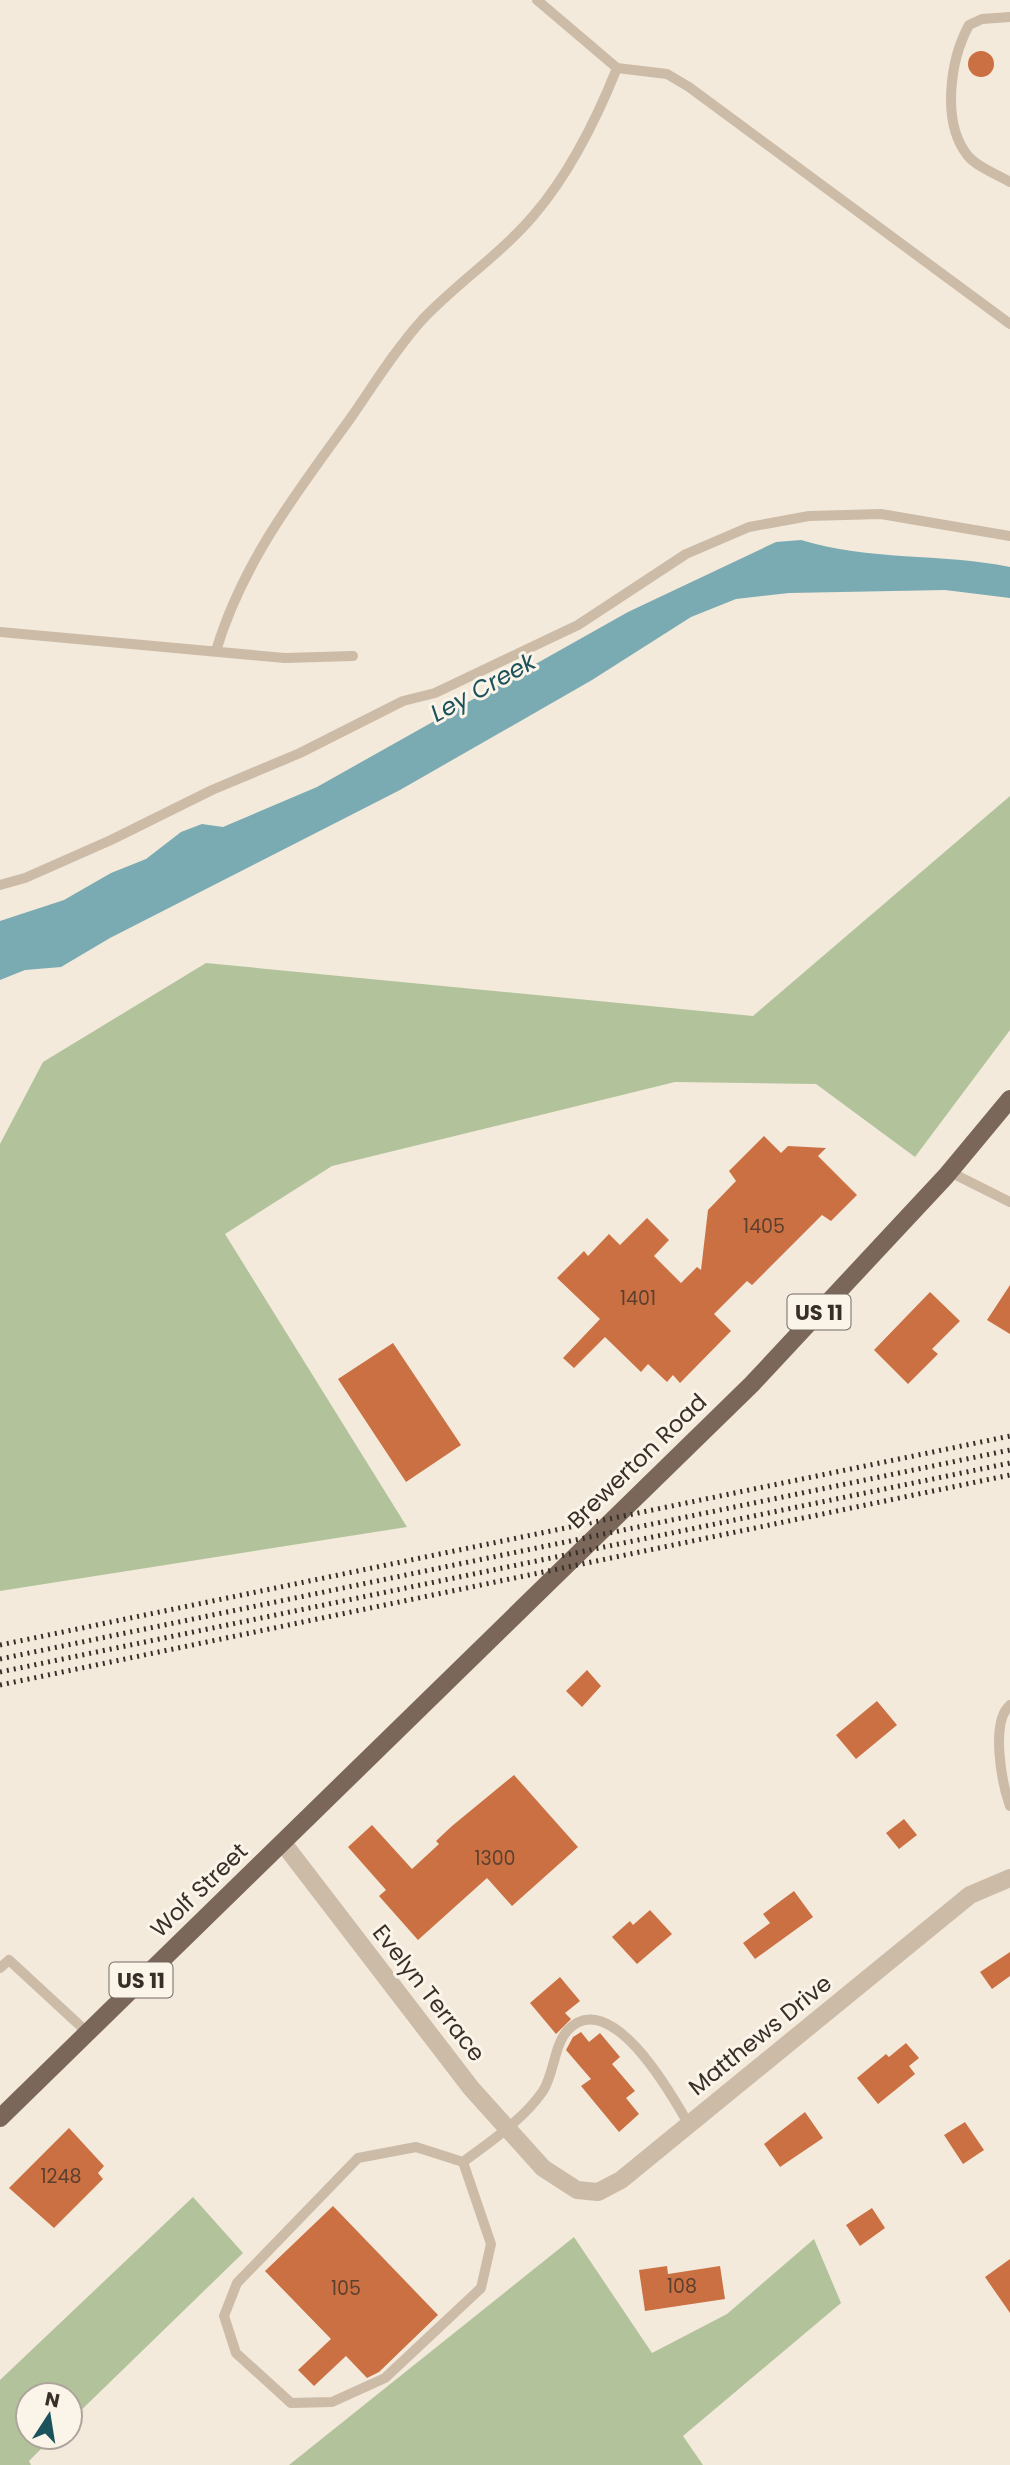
<svg xmlns="http://www.w3.org/2000/svg" width="1010" height="2465" viewBox="0 0 1010 2465" font-family="Poppins,sans-serif">
<style>
.green{fill:#b2c39b}
.water{fill:#7aaab2}
.building{fill:#cb7042}
.lines{fill:none;stroke-linecap:round;stroke-linejoin:round}
.lane{stroke:#ccbba7;stroke-width:10}
.street{stroke:#ccbba7;stroke-width:18}
.primary{stroke:#7b6759;stroke-width:18}
.rail{stroke:#382f28;stroke-width:5;stroke-dasharray:2 5;stroke-linecap:butt}
.labels{text-anchor:middle;dominant-baseline:central;stroke-width:6;stroke-linejoin:round;paint-order:stroke}
.number-label{font-size:19px;fill:#5d3f2e}
.shield{fill:#fbf4e9;stroke:#726a62;stroke-width:2}
.shield-label{font-size:21px;font-weight:bold;fill:#382f28}
.street-label{font-size:23px;fill:#382f28;stroke:#fbf4e9}
.water-label{font-size:24px;font-style:italic;fill:#1c525c;stroke:#fbf4e9}
</style>
<rect width="100%" height="100%" fill="#f3eadc"/>
<path class="green" d="M1010,796V1030L915,1157L816,1084L675,1082L332,1166L225,1234L407,1527L0,1591V1144L43,1062L206,963L753,1016Z
M193,2197L243,2253L70,2421V2395H28V2437H53L29,2461L31,2465H0V2380Z
M574,2237L652,2353L727,2314L814,2239L841,2303L683,2436L703,2465H289Z"/>
<path class="water" d="M801,540C868,561 941,553 1010,567V598L945,590L789,593L736,599L691,617L592,680L400,790L110,938L61,967L25,970L0,980V921L64,900L111,873L146,859L181,832L202,824L223,827L317,787L628,612L776,542Z"/>
<path class="building" d="M968 64a13 13 0 1 1 26 0a13 13 0 1 1-26 0Z
M764,1136L781,1153L788,1146L826,1148L818,1156L857,1195L831,1221L822,1215L752,1285L747,1281L714,1314L731,1331L680,1383L673,1375L667,1382L648,1364L641,1372L605,1337L574,1368L563,1358L600,1319L557,1278L584,1251L588,1256L609,1234L620,1245L647,1218L669,1240L654,1256L681,1283L697,1267L701,1270L708,1210L736,1181L729,1171Z
M1010,1285V1334L987,1320Z
M930,1292L960,1321L932,1349L938,1354L908,1384L874,1350Z
M393,1343L461,1445L406,1482L338,1379Z
M587,1670L601,1686L582,1707L566,1691Z
M877,1701L897,1725L856,1759L836,1735Z
M514,1775L578,1847L512,1906L487,1878L418,1940L379,1896L386,1890L348,1847L372,1825L412,1869L439,1844L436,1841L452,1826Z
M904,1819L917,1835L899,1849L886,1833Z
M794,1891L813,1917L755,1959L743,1943L770,1923L763,1914Z
M650,1910L672,1934L637,1964L612,1937L630,1921L633,1925Z
M1010,1952V1976L992,1989L980,1972Z
M560,1977L580,2001L565,2013L571,2019L556,2034L530,2003Z
M581,2032L589,2042L600,2033L620,2057L612,2064L635,2091L626,2098L639,2114L619,2132L581,2086L591,2079L566,2050L573,2037Z
M906,2043L919,2058L909,2066L915,2074L878,2104L857,2078L886,2054L889,2057Z
M805,2112L823,2138L780,2167L764,2144Z
M965,2122L984,2150L963,2164L944,2135Z
M69,2128L104,2166L98,2173L103,2179L54,2228L9,2188Z
M333,2206L438,2315L379,2372L367,2378L346,2356L314,2386L298,2370L331,2339L265,2271Z
M872,2208L885,2228L860,2246L846,2225Z
M1010,2259V2313L985,2277Z
M667,2266L668,2274L720,2266L725,2299L645,2311L639,2270Z"/>
<g class="lines">
<path class="lane" d="M537,0L617,68L667,74L689,87L1010,324
M1010,17L982,19L969,25C950,60 941,123 968,156C977,167 998,175 1010,182
M0,632L285,658L353,656
M216,651C242,563 297,492 350,419C373,386 395,350 422,320C457,283 501,254 534,215C569,174 597,118 617,68
M0,885L25,878L111,840L212,790L300,753L403,701L435,693L578,625L686,554L749,527L809,516L881,514L1010,536
M950,1172L1010,1202
M1010,1705C990,1722 1002,1784 1010,1806
M0,1968L9,1960L88,2033
M463,2162L491,2244L481,2288L385,2378L332,2402L291,2403L236,2353L224,2316L237,2283L358,2158L416,2147L463,2162C491,2141 523,2120 543,2091C554,2074 554,2046 567,2031C610,1984 672,2095 689,2125"/>
<path class="street" d="M283,1843L471,2088L543,2168L577,2190L598,2192L621,2180L970,1895L1010,1878"/>
<path class="primary" d="M0,2118L752,1384L946,1176L1010,1099"/>
<path class="rail" d="M0,1645L1010,1436
M0,1659L1010,1450
M0,1672L1010,1463
M0,1685L1010,1475"/>
</g>
<g class="labels">
<g class="number-label">
<text x="764" y="1226">1405</text>
<text x="638" y="1298">1401</text>
<text x="495" y="1858">1300</text>
<text x="61" y="2176">1248</text>
<text x="682" y="2286">108</text>
<text x="346" y="2288">105</text>
</g>
<g class="shield">
<rect x="787.5" y="1294.5" width="63" height="35" rx="5"/>
<rect x="109.5" y="1962.5" width="63" height="35" rx="5"/>
</g>
<g class="shield-label">
<text x="819" y="1312">US 11</text>
<text x="141" y="1980">US 11</text>
</g>
<g class="street-label">
<text transform="translate(637 1461) rotate(-44)">Brewerton Road</text>
<text transform="translate(199 1890) rotate(-44)">Wolf Street</text>
<text transform="translate(429 1993) rotate(52)">Evelyn Terrace</text>
<text transform="translate(760 2035) rotate(-39)">Matthews Drive</text>
</g>
<g class="water-label">
<text transform="translate(483 687) rotate(-29)">Ley Creek</text>
</g>
</g>
<g transform="translate(49 2416) rotate(12)"><circle r="33" fill="#fbf4e9" stroke="#ada59c" stroke-width="2"/>
<path d="M0-5L12 26L0 18L-12 26Z" fill="#1c525c"/>
<text y="-10" font-size="19" font-weight="bold" text-anchor="middle" fill="#382f28">N</text>
</g>
</svg>
